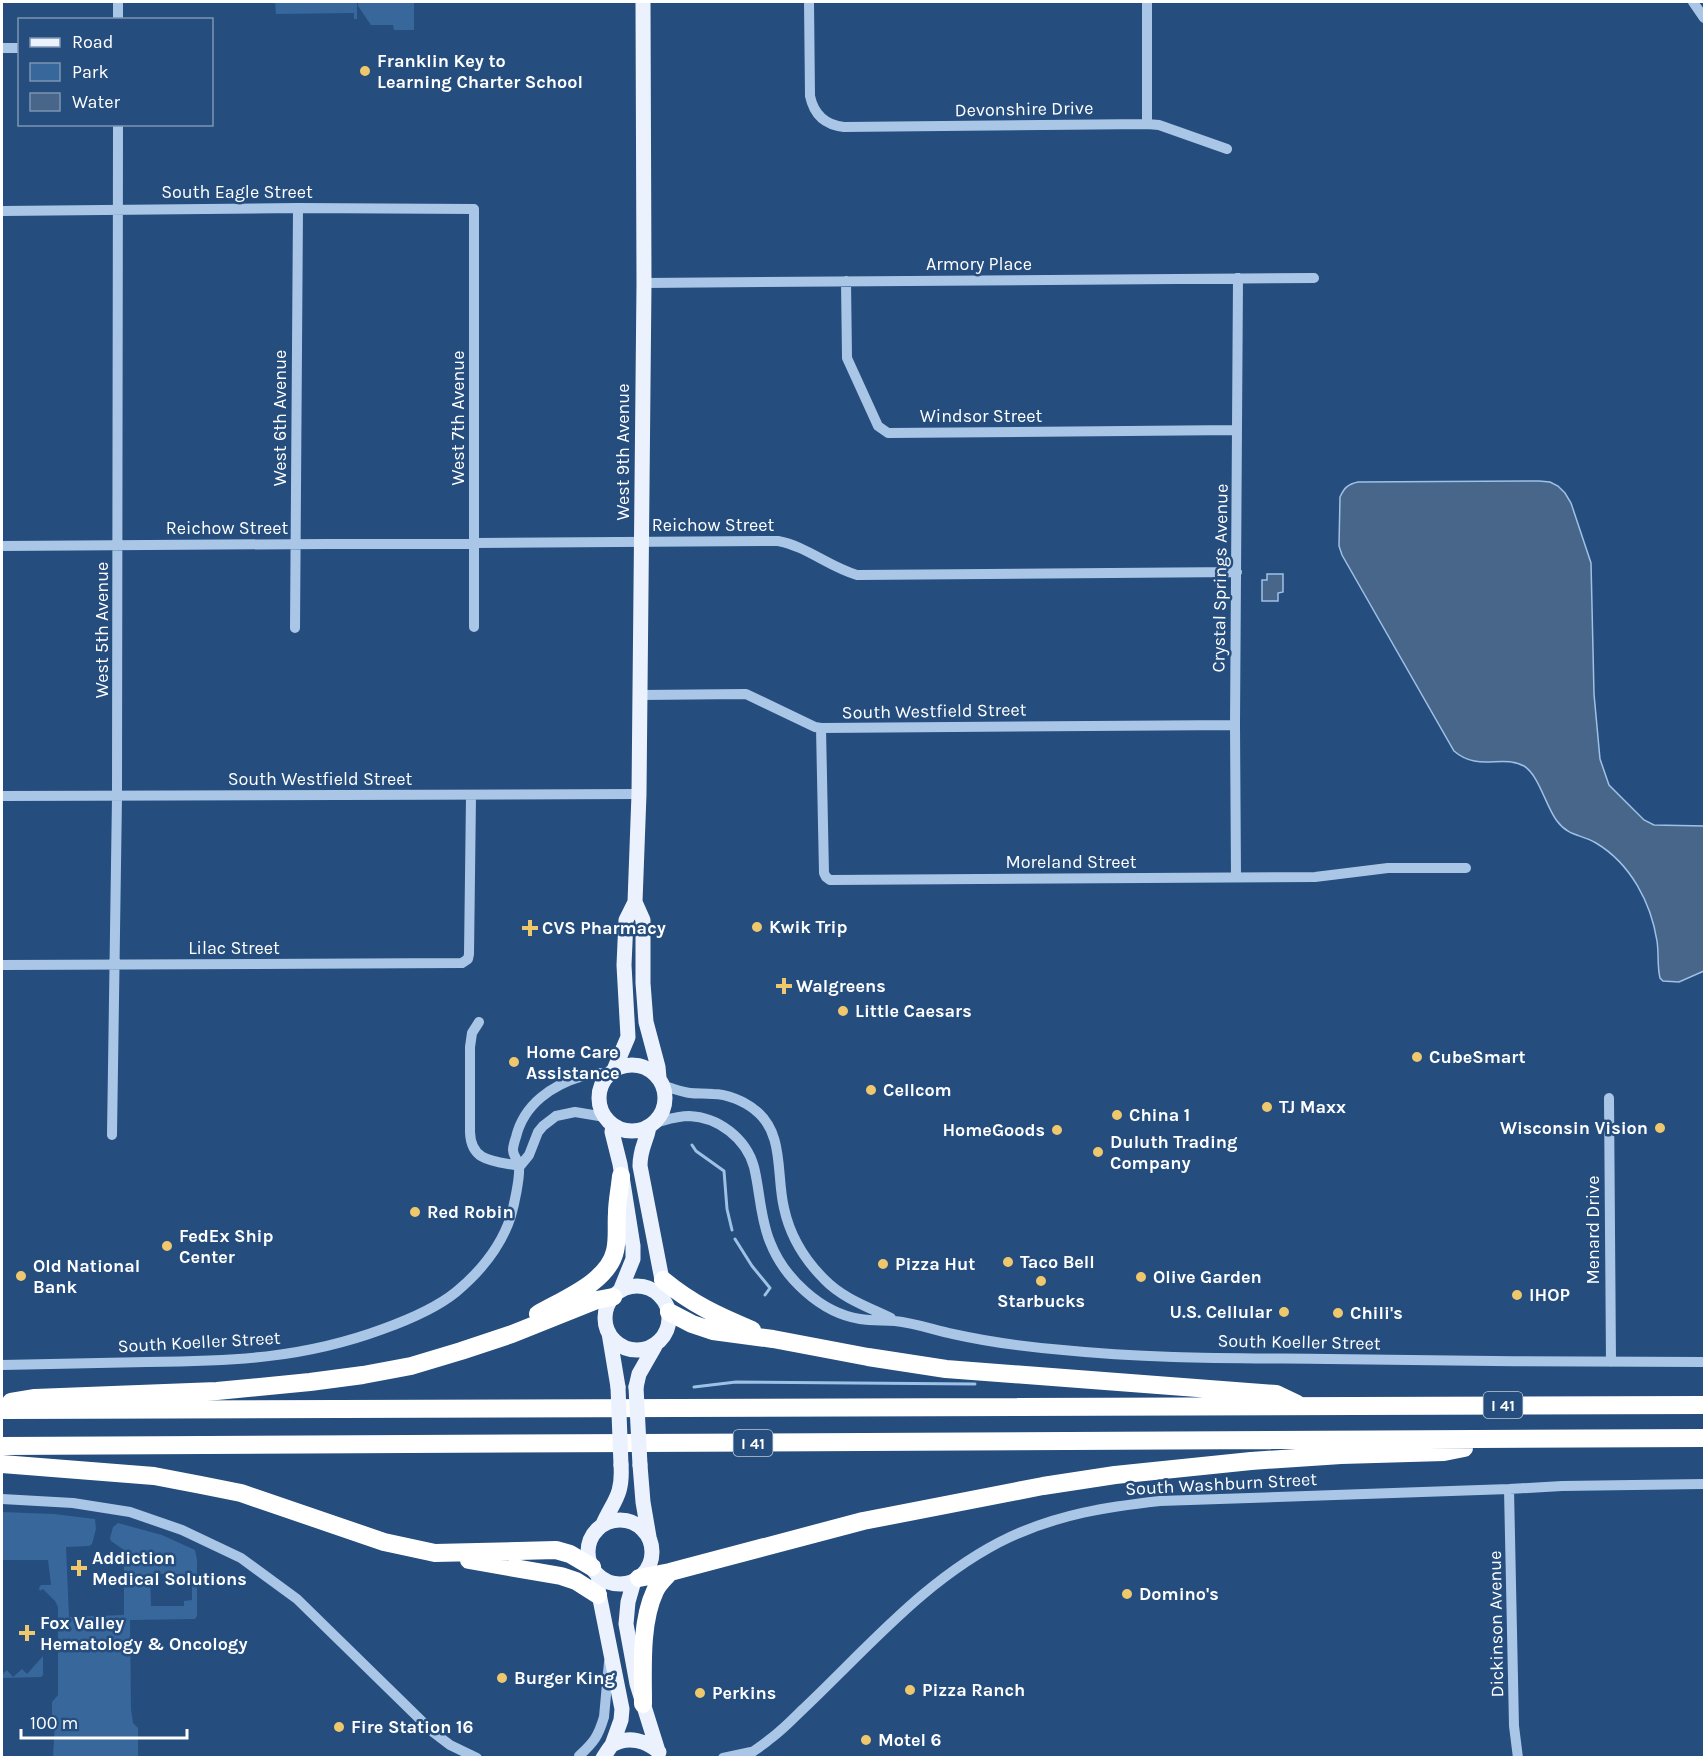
<svg xmlns="http://www.w3.org/2000/svg" width="1706" height="1759" viewBox="0 0 1706 1759" font-family="Karla,sans-serif">
<style>
.green{fill:#38679c;fill-rule:evenodd}
.water{fill:#486689;stroke:#9ec1e6;stroke-width:1.5}
.lines{fill:none;stroke-linecap:round;stroke-linejoin:round}
.stream{stroke:#9ec1e6;stroke-width:3}
.minor{stroke:#aac6e6;stroke-width:10}
.major{stroke:#ebf2fd;stroke-width:15}
.highway{stroke:#fff;stroke-width:18}
.major-bridge{stroke:#ebf2fd;stroke-width:15}
.poi-dot{fill:#efc86e;stroke:#254d7e;stroke-width:2}
.labels{text-anchor:middle;dominant-baseline:central;stroke-width:5;stroke-linejoin:round;paint-order:stroke}
.shield{fill:#254d7e;stroke:#becad8;stroke-width:1.5}
.shield-label{font-size:16px;font-weight:bold;fill:#fff}
.poi-label{font-size:18px;font-weight:bold;fill:#fff;stroke:#254d7e;text-anchor:start}
.street-label{font-size:18px;fill:#fff;stroke:#254d7e}
</style>
<rect width="100%" height="100%" fill="#254d7e"/>
<path class="green" d="M275,2H357V19H354V13L276,14Z
M358,2H414V30H394L393,25H371L358,6Z
M2,1512L54,1514L95,1519L96,1529L92,1544L89,1546L66,1547L69,1617L124,1615V1550L111,1541L110,1538L113,1527L118,1523L162,1535L195,1550L197,1560V1616L195,1619L130,1620L131,1709L133,1723L138,1728V1757H53L55,1722H52V1702L58,1695V1607L55,1601L43,1589L40,1591L39,1588L41,1585H51L48,1560H2ZM150,1574H185V1580H192V1600L184,1601V1606H151Z
M43,1656V1675L41,1677L2,1678V1675L7,1670L13,1677L22,1669L27,1674Z"/>
<path class="water" d="M1539,481L1550,482L1558,486L1565,493L1571,503L1591,563L1594,694L1600,759L1609,785L1644,820L1654,825L1704,826V971L1679,982L1663,981L1660,978C1657,966 1659,954 1657,941C1651,903 1631,864 1596,843C1581,834 1569,837 1557,821C1546,807 1539,775 1524,766C1502,754 1478,772 1454,751L1342,555L1339,546L1340,497C1344,488 1348,484 1358,482Z
M1267,574H1283V592L1278,593V601H1262V580H1267Z"/>
<g class="lines">
<path class="stream" d="M692,1145L696,1151L724,1171L727,1209L732,1230
M735,1239L752,1266L770,1288L765,1295
M694,1387L736,1382L975,1384"/>
<path class="minor" d="M809,2L810,96C814,115 825,125 844,127L1147,124L1159,125L1227,149
M1693,2L1704,18
M118,20V2
M2,48H20
M1147,124V2
M2,211L298,208L474,209V627
M846,281L847,358L878,426L888,433L1237,430
M644,283L1314,278
M2,546L778,541C806,546 829,567 857,575L1237,572
M295,628L298,208
M641,695L746,694L815,727L821,728L1235,725
M821,728L824,873L826,877L830,880L1315,877L1388,868H1466
M2,796L639,794
M1236,877L1235,725L1238,278
M2,965L462,963L468,959L469,954L471,796
M479,1022L472,1033L470,1047V1132C471,1163 495,1161 520,1166
M663,1086C672,1088 681,1092 690,1093C698,1094 705,1093 713,1094C727,1094 744,1101 755,1110C785,1133 776,1176 784,1208C790,1236 804,1259 824,1279C842,1298 868,1307 891,1318
M1609,1098L1611,1362
M654,1123C666,1120 677,1116 689,1116C718,1117 746,1138 754,1167C760,1191 760,1218 770,1242C784,1278 821,1313 860,1319C872,1321 884,1320 895,1321C915,1323 934,1330 953,1334C989,1342 1026,1347 1063,1350C1151,1359 1240,1358 1328,1359C1453,1361 1579,1362 1704,1362
M112,1135L117,797L118,124
M520,1166L529,1155L538,1132L543,1126L556,1116L575,1112L605,1117
M2,1365C50,1364 98,1363 147,1362C232,1361 302,1359 383,1329C408,1320 435,1309 456,1292C480,1272 501,1247 511,1216C514,1205 520,1178 519,1167C519,1161 513,1156 513,1150C513,1146 515,1140 516,1137C524,1104 552,1085 583,1076C593,1073 599,1072 609,1074
M1509,1489L1514,1726L1518,1758
M2,1499L73,1503L130,1512L182,1530L241,1558L297,1599L433,1732L450,1745L477,1758
M579,1756C594,1742 598,1737 604,1717L609,1662
M723,1758L751,1752
M744,1758C753,1751 762,1746 770,1739C781,1731 791,1721 801,1711C866,1650 927,1576 1010,1537C1060,1514 1106,1507 1160,1501L1509,1489L1562,1486L1704,1484"/>
<path class="major" d="M635,902L643,920V983L646,1022L658,1067L659,1078
M599 1098a33 33 0 1 1 66 0a33 33 0 1 1-66 0Z
M614,1070L628,1037L624,965L626,920L635,902L639,794L644,283L643,2
M613,1125L612,1132L620,1164L633,1246V1259L620,1291
M649,1127C646,1143 640,1148 640,1166L664,1290
M605 1318a32 32 0 1 1 64 0a32 32 0 1 1-64 0Z
M609,1333L618,1387
M636,1387L639,1374L655,1346
M640,1465L643,1502L649,1537
M588 1552a32 32 0 1 1 64 0a32 32 0 1 1-64 0Z
M603,1524C614,1500 623,1495 621,1465
M634,1581L628,1602L626,1624L637,1684L658,1751
M597,1584L622,1709L621,1720L612,1745
M603,1758C606,1754 609,1748 612,1745C628,1735 647,1741 659,1752"/>
<path class="highway" d="M663,1280C692,1304 718,1316 752,1330
M669,1312L692,1324L713,1331L773,1339L868,1357L946,1369L1276,1394L1297,1404
M538,1314C564,1299 608,1282 615,1251C618,1239 616,1225 617,1213C617,1201 620,1188 621,1176
M11,1402L35,1398L217,1391L310,1382L363,1375L411,1366L461,1351L512,1334L597,1300L613,1297
M2,1410L1704,1405
M2,1446L1704,1438
M2,1464L154,1476L201,1485L241,1493L384,1542L435,1553L556,1550L570,1554L592,1567
M469,1560L561,1576L576,1581L598,1595
M639,1578L670,1572L863,1521L1043,1486L1115,1475L1251,1461L1341,1455L1444,1452L1464,1448
M643,1704C643,1669 640,1623 655,1591C658,1584 665,1578 670,1572"/>
<path class="major-bridge" d="M618,1387L621,1465
M636,1387L640,1465"/>
</g>
<g class="poi-dot">
<circle cx="365" cy="71" r="6"/>
<circle cx="757" cy="927" r="6"/>
<path d="M527 919h6v6h6v6h-6v6h-6v-6h-6v-6h6z"/>
<path d="M781 977h6v6h6v6h-6v6h-6v-6h-6v-6h6z"/>
<circle cx="843" cy="1011" r="6"/>
<circle cx="1417" cy="1057" r="6"/>
<circle cx="514" cy="1062" r="6"/>
<circle cx="871" cy="1090" r="6"/>
<circle cx="1267" cy="1107" r="6"/>
<circle cx="1117" cy="1115" r="6"/>
<circle cx="1660" cy="1128" r="6"/>
<circle cx="1057" cy="1130" r="6"/>
<circle cx="1098" cy="1152" r="6"/>
<circle cx="415" cy="1212" r="6"/>
<circle cx="167" cy="1246" r="6"/>
<circle cx="1008" cy="1262" r="6"/>
<circle cx="883" cy="1264" r="6"/>
<circle cx="21" cy="1276" r="6"/>
<circle cx="1141" cy="1277" r="6"/>
<circle cx="1041" cy="1281" r="6"/>
<circle cx="1517" cy="1295" r="6"/>
<circle cx="1284" cy="1312" r="6"/>
<circle cx="1338" cy="1313" r="6"/>
<path d="M76 1559h6v6h6v6h-6v6h-6v-6h-6v-6h6z"/>
<circle cx="1127" cy="1594" r="6"/>
<path d="M24 1624h6v6h6v6h-6v6h-6v-6h-6v-6h6z"/>
<circle cx="502" cy="1678" r="6"/>
<circle cx="910" cy="1690" r="6"/>
<circle cx="700" cy="1693" r="6"/>
<circle cx="339" cy="1727" r="6"/>
<circle cx="866" cy="1740" r="6"/>
</g>
<g class="labels">
<g class="shield">
<rect x="1483.5" y="1392" width="39" height="26" rx="4.5"/>
<rect x="733.5" y="1430" width="39" height="26" rx="4.5"/>
</g>
<g class="shield-label">
<text x="1503" y="1405">I 41</text>
<text x="753" y="1443">I 41</text>
</g>
<g class="poi-label">
<text x="377" y="61">Franklin Key to<tspan x="377" dy="21">Learning Charter School</tspan></text>
<text x="769" y="927">Kwik Trip</text>
<text x="542" y="928">CVS Pharmacy</text>
<text x="796" y="986">Walgreens</text>
<text x="855" y="1011">Little Caesars</text>
<text x="526" y="1052">Home Care<tspan x="526" dy="21">Assistance</tspan></text>
<text x="1429" y="1057">CubeSmart</text>
<text x="883" y="1090">Cellcom</text>
<text x="1279" y="1107">TJ Maxx</text>
<text x="1129" y="1115">China 1</text>
<text x="1648" y="1128" text-anchor="end">Wisconsin Vision</text>
<text x="1045" y="1130" text-anchor="end">HomeGoods</text>
<text x="1110" y="1142">Duluth Trading<tspan x="1110" dy="21">Company</tspan></text>
<text x="427" y="1212">Red Robin</text>
<text x="179" y="1236">FedEx Ship<tspan x="179" dy="21">Center</tspan></text>
<text x="1020" y="1262">Taco Bell</text>
<text x="895" y="1264">Pizza Hut</text>
<text x="33" y="1266">Old National<tspan x="33" dy="21">Bank</tspan></text>
<text x="1153" y="1277">Olive Garden</text>
<text x="1529" y="1295">IHOP</text>
<text x="1041" y="1301" text-anchor="middle">Starbucks</text>
<text x="1272" y="1312" text-anchor="end">U.S. Cellular</text>
<text x="1350" y="1313">Chili's</text>
<text x="92" y="1558">Addiction<tspan x="92" dy="21">Medical Solutions</tspan></text>
<text x="1139" y="1594">Domino's</text>
<text x="40" y="1623">Fox Valley<tspan x="40" dy="21">Hematology &amp; Oncology</tspan></text>
<text x="514" y="1678">Burger King</text>
<text x="922" y="1690">Pizza Ranch</text>
<text x="712" y="1693">Perkins</text>
<text x="351" y="1727">Fire Station 16</text>
<text x="878" y="1740">Motel 6</text>
</g>
<g class="street-label">
<text transform="translate(1024 109) rotate(-1)">Devonshire Drive</text>
<text x="237" y="192">South Eagle Street</text>
<text x="979" y="264">Armory Place</text>
<text x="981" y="416">Windsor Street</text>
<text transform="translate(280 418) rotate(-90)">West 6th Avenue</text>
<text transform="translate(458 418) rotate(-90)">West 7th Avenue</text>
<text transform="translate(623 452) rotate(-90)">West 9th Avenue</text>
<text x="713" y="525">Reichow Street</text>
<text x="227" y="528">Reichow Street</text>
<text transform="translate(1220 578) rotate(-89)">Crystal Springs Avenue</text>
<text transform="translate(102 630) rotate(-90)">West 5th Avenue</text>
<text transform="translate(934 711) rotate(-1)">South Westfield Street</text>
<text x="320" y="779">South Westfield Street</text>
<text x="1071" y="862">Moreland Street</text>
<text x="234" y="948">Lilac Street</text>
<text transform="translate(1593 1230) rotate(-90)">Menard Drive</text>
<text transform="translate(199 1342) rotate(-3)">South Koeller Street</text>
<text transform="translate(1299 1342) rotate(1)">South Koeller Street</text>
<text transform="translate(1221 1484) rotate(-3)">South Washburn Street</text>
<text transform="translate(1496 1624) rotate(-91)">Dickinson Avenue</text>
</g>
</g>
<rect width="1706" height="1759" fill="none" stroke="#ffffff" stroke-width="6"/>
<rect x="18" y="18" width="195" height="108" fill="#254d7e" stroke="#7c94b2" stroke-width="1.5"/>
<rect x="30" y="38" width="30" height="9" fill="#ebf2fd" stroke="#7c94b2" stroke-width="1.5"/>
<text x="72" y="48" font-size="18" fill="#ffffff">Road</text>
<rect x="30" y="63" width="30" height="18" fill="#38679c" stroke="#7c94b2" stroke-width="1.5"/>
<text x="72" y="78" font-size="18" fill="#ffffff">Park</text>
<rect x="30" y="93" width="30" height="18" fill="#486689" stroke="#7c94b2" stroke-width="1.5"/>
<text x="72" y="108" font-size="18" fill="#ffffff">Water</text>
<path d="M21 1729v9h166v-9" fill="none" stroke="#ffffff" stroke-width="3"/>
<text x="30" y="1729" font-size="18" fill="#ffffff" stroke="#254d7e" stroke-width="4.5" paint-order="stroke">100 m</text>
</svg>
